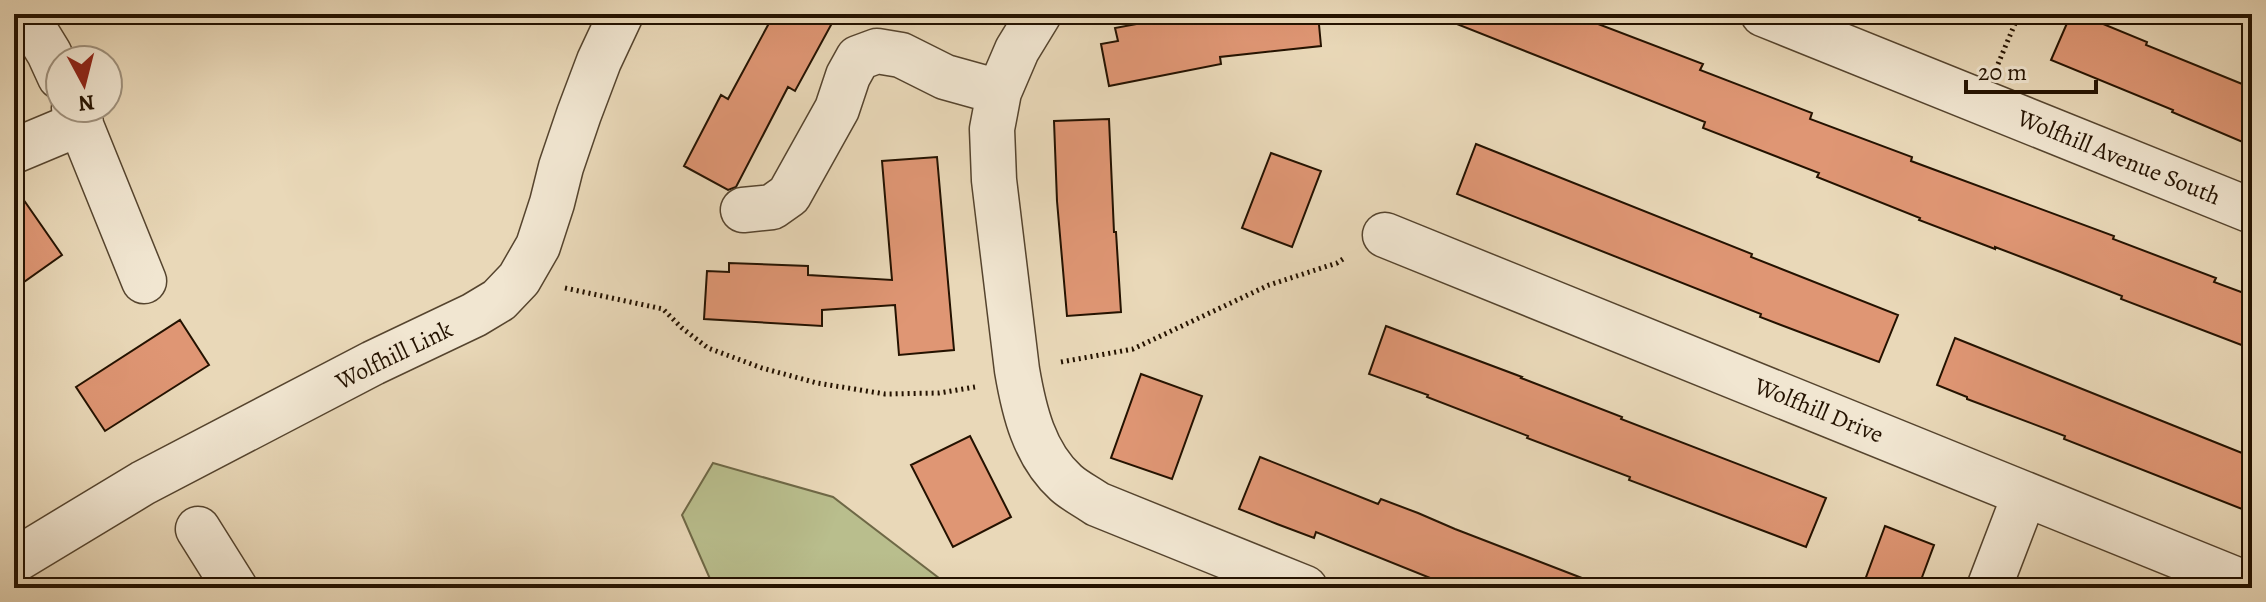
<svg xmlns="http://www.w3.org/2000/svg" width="2266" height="602" viewBox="0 0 2266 602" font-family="Alegreya,serif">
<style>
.green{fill:#b9be8d;stroke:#6e6846;stroke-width:2}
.building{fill:#df9674;stroke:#241200;stroke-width:2}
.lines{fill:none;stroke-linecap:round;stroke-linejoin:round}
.minor-casing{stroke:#55442e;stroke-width:47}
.path{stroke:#241200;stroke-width:5;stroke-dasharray:2 4;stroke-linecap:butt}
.minor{stroke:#f1e6d1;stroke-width:44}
.labels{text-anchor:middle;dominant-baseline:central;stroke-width:6;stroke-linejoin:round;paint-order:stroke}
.street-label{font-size:24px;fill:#241200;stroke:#f1e6d1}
</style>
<rect width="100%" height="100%" fill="#e9d8b8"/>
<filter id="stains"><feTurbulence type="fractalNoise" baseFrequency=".0025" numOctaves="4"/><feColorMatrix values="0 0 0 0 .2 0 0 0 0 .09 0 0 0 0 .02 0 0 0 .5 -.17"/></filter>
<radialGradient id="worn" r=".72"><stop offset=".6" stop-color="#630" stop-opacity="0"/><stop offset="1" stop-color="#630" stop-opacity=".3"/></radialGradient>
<path class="green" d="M713,463L833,497L952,588H714L682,515Z"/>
<path class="building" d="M774,14H837L795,91L788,87L736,187L728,190L684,166L721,95L728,99Z
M1190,14H1318L1321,46L1220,57L1221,64L1109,86L1101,44L1118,41L1115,28Z
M1440,14H1572L1703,64L1700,70L1812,113L1810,119L1912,157L1911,161L2114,236L2113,239L2216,278L2214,282L2252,296V349L2121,299L2122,296L2058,271L1995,247V249L1919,220L1920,218L1817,177L1819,173L1703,128L1705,122L1439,17Z
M2071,14H2079L2147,42L2146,45L2252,88V146L2172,112L2173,110L2051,60Z
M1109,119L1114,232H1116L1121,312L1067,316L1057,201L1054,121Z
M1476,144L1752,254L1751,257L1898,315L1879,362L1760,317L1761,314L1457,194Z
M1271,153L1321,171L1292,247L1242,228Z
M937,157L954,350L899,355L895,305L822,310V326L704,319L707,271L729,272V263L808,266V275L892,280L882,161Z
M14,186L62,255L14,289Z
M180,320L209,365L105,431L76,387Z
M1386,326L1522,377L1521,378L1622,417L1621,419L1826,498L1806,547L1629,480L1630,477L1527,438L1528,436L1427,397L1428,395L1369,374Z
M1955,338L2252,457V483L2242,509L2064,439L2065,436L1967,399V397L1937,385Z
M1141,374L1202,396L1172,479L1111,458Z
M970,436L1011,517L953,547L911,465Z
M1260,457L1378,504L1381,499L1418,513L1455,529L1600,585V588H1455L1316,532L1314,538L1277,524L1239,509Z
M1885,526L1934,545L1918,588H1862Z"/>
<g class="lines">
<g class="minor-casing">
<path id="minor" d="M25,14L49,53L60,77
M1039,14L1017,50L999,92L992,129L994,180L1017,370C1024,411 1034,454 1066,483C1075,491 1087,497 1097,504L1305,588
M1763,14L2252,211
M74,108L144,281
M14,151L81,123
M743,210L772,207L789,195L837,109L848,76L858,58L877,51L901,55L945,77L999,92
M1385,235L2252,586
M198,529L235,588
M14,561L143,483L373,363L474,315L499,300L519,279L538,246L552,203L561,167L579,114L599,61L621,14
M1989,588L2025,494"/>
</g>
<path class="path" d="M1998,64L2019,14
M565,288L663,309L682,328L708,348L762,368L817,383L885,394L939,393L975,387
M1061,362L1133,349L1269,285L1337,263L1346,257"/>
<use href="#minor" class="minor"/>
</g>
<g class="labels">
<g class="street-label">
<text transform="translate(2119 157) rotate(22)">Wolfhill Avenue South</text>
<text transform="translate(394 355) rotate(-26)">Wolfhill Link</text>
<text transform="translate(1819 410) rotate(22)">Wolfhill Drive</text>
</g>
</g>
<rect width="2266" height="602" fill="none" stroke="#e9d8b8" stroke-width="48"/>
<rect x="16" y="16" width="2234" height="570" fill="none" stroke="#241200" stroke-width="4"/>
<rect x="24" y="24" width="2218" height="554" fill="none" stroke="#241200" stroke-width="2"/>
<g transform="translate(84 84) rotate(173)"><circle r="38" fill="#f1e6d1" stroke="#9f917d" stroke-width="2"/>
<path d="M0-6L14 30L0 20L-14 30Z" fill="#8f2418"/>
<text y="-12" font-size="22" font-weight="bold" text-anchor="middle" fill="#241200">N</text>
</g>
<path d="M1966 80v12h130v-12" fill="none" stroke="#241200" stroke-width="4"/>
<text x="1978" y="80" font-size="24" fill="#241200" stroke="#f1e6d1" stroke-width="6" paint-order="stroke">20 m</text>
<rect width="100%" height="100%" filter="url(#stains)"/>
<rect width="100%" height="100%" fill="url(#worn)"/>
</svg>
